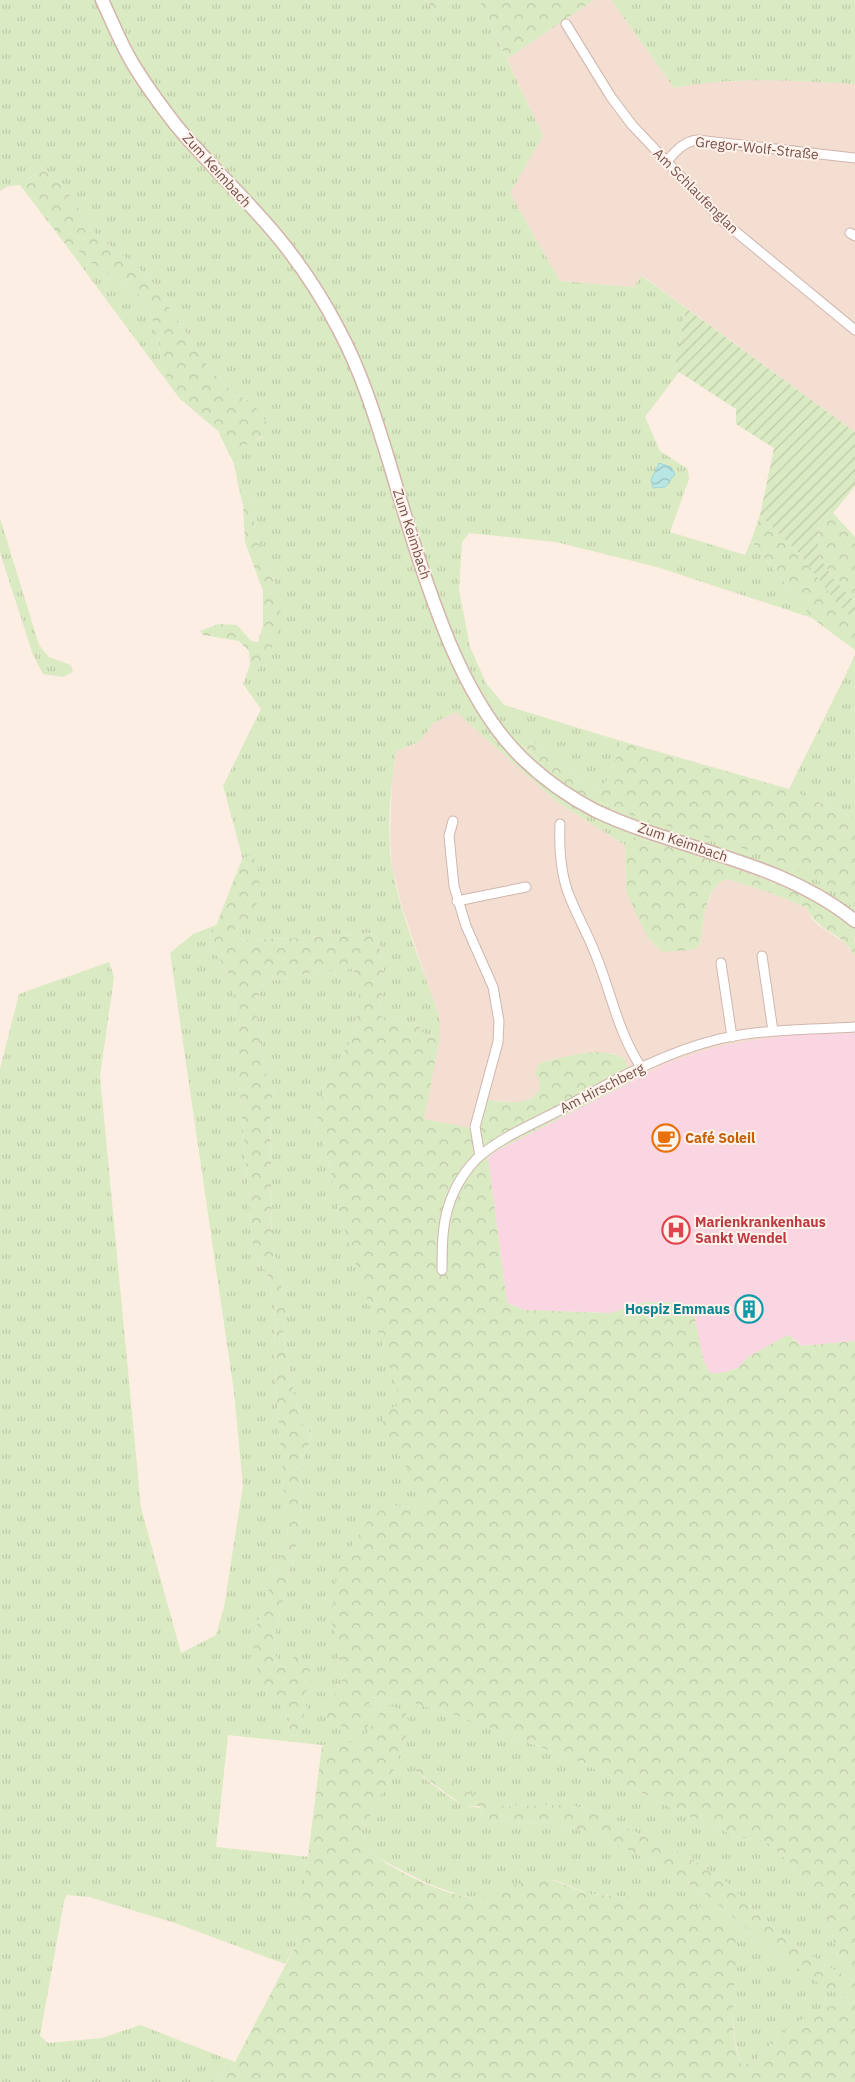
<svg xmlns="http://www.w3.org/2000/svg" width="855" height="2082" viewBox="0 0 855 2082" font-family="'IBM Plex Sans',sans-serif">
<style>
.residential{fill:#f4ded2}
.medical{fill:#fad6e2}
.grass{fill:url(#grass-tufts)}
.forest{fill:url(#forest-crowns)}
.garden{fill:url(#garden-furrows)}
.water{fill:url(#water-waves);stroke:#9ed8d5}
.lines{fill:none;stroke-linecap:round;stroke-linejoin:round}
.street-casing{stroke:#d0b6ad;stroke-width:11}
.secondary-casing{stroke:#d3b4aa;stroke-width:15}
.street{stroke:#fff;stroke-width:9}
.secondary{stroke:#fff;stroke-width:12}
.labels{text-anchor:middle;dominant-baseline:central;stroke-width:4;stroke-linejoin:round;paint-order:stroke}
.street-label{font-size:14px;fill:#755049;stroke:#fff2ea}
.food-label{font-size:14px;font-weight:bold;fill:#c56008;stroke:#fff2ea;text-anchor:start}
.health-label{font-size:14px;font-weight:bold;fill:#be3a42;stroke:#fff2ea;text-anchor:start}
.culture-label{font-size:14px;font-weight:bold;fill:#0d838f;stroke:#fff2ea;text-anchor:end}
</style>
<defs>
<pattern id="grass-tufts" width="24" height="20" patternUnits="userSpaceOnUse" patternTransform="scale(1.25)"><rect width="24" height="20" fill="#daeac2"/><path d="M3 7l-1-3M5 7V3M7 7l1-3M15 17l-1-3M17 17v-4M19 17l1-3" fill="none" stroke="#bfcaa8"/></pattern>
<pattern id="forest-crowns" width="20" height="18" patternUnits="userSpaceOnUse" patternTransform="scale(1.25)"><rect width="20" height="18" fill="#daeac2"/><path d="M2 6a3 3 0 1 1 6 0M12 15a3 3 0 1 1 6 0" fill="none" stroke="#bfcaa8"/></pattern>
<pattern id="garden-furrows" width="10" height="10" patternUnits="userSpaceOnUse" patternTransform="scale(1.25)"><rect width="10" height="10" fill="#daeac2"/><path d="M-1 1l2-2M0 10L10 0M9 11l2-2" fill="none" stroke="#bfcaa8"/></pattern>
<pattern id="water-waves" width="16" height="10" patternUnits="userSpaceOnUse" patternTransform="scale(1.25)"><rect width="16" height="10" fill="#b8e6e4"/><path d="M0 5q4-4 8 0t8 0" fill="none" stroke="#9abdbb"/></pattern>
</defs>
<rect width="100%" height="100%" fill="#fceee3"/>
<path class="residential" d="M594,0H611L674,88L699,83L771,79L855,84V432L643,276L633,287L560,281L510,193L543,136L507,59Z
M456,712L557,802L625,845L627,892L700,945L704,911L712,892L720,881L727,879L766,891L807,908L812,919L819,926L845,943L855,956V1033L792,1035L670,1062L633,1081L624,1058L613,1053H583L539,1063L541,1089L535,1097L520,1103L487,1100L479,1125L471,1128L423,1119L440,1036V1020L402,907L392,866L390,835L392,784L396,751L419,742L434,723Z"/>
<path class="medical" d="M855,1033V1341L802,1346L793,1338L749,1356L738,1368L722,1373H709L702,1355L644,1302L611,1313L525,1310L507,1303L488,1158L494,1152L670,1062L724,1045L792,1035Z"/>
<path class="grass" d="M0,0H427L435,12L454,0H479L543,136L510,193L560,281L633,287L642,276L686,308L675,366L679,372L645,417L660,451L688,469L689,479L670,532L745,555L751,541L812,618L657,567L556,542L469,533L462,542L459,590L470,647L486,683L504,705L621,741C616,758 612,780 598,791L580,779L528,738L523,741L522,745C544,764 565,785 591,799C609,809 632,814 652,820C721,843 797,858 855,905V938L847,927L789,889L757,875L640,838H630L625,845L557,802L456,712L434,723L419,742L396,751C391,789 386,828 392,866C401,919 424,969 440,1020V1036L425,1035L417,1024L393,1022L379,1015L384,971L377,933L234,941V930L248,919L252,855L242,859L241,852L223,786L261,709L243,684L248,670L255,672L282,603L258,542L249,494L239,489L234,463L229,454L246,444L263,437L252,403L231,391L209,368L149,277L95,234L62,184L42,169L20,185L8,186L0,191Z
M611,0H855V84C794,81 734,76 674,88Z
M65,244L77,250L90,262L138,294L150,313L158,337L161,361L168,383Z
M0,518L39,645L49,657L71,665L73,672L63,677L43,674L33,655L2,559L0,551Z
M847,672L855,678V818L789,789Z
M216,925L208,946L219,958L234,983L235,1035L253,1248L268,1276L276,1316L274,1350L278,1416L288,1538L275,1570L252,1640L270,1688L289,1719L288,1735L296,1736L307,1708L302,1698L307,1691L296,1654L289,1667L278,1665L273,1641L299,1534L303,1460L312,1435L299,1419L283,1337L286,1306L272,1242L270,1108L274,1089L266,1077L255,1004L265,982L302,974L352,969L359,977V1008L350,1042L327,1078L316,1123L326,1150L342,1223L403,1404L410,1471L417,1485L424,1494L426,1505L413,1507L387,1505L338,1652L345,1675L332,1699L369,1711L370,1698L375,1697L402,1700L459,1716L587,1765L688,1816L738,1837L764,1840L799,1871L826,1910L838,1957L855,1970V1981L824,1964L775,1931L724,1880L685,1855L583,1808L570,1805L496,1806L480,1799L428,1766H416V1771C430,1783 445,1795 461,1804C468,1808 476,1805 484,1810L482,1819L484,1821L555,1823L599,1836L655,1863L707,1895L774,1952L831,1991L852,1997L854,2003L830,2006L777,2037L753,2063L742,2065C727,2029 735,1985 736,1946L697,1906L663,1900L590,1894L555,1880L534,1879L483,1899L462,1896L429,1884L378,1858L364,1848L361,1828L367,1822L394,1769L411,1725L380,1704L379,1715L362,1742L322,1745L228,1735L216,1847L309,1857L297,1943L285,1964L175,1923L89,1897L67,1895L64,1901L40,2036L48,2043L102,2038L140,2025L235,2062L212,2082H0V1069L19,994L109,962L114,977L100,1076L141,1508L181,1653L216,1635L224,1607L243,1486L234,1392L170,953L193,934Z"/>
<path class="forest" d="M427,0H454L435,12Z
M479,0H594L507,59Z
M42,169L62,184L95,234L149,277L209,368L231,391L252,403L266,421L267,432C260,440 240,447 229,454L218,431L180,399L168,383L161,361L158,337L150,313L138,294L90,262L77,250L65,244L20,185Z
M239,489L249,494L258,542L282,603L276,638L264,664L255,672L248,670L250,665L249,651L239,641L203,635L200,631L219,624L237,625L251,641L258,642L263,626V591L245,542L243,505Z
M833,513L855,537V602L832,577L818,553L819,523L825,516Z
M760,515L800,554L840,606L855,619V650L812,618L751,541Z
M855,655V678L847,672Z
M528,738L580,779L598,791C612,780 616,757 621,741L789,789L855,818V905C780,845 680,837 594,801C566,789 544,764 522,744V741Z
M630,838H639C690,855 829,889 854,937C855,942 855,950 855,956C852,952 849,946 845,943C830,929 817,929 807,908L766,891L727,879C704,886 703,926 700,945L693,950L662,952L648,938L626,892L625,845Z
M252,855L257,863L261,896L248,919L234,930V941L377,933L384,971L379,1015L393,1022L417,1024L425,1035L440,1036L424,1119L471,1128L479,1126L487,1100C497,1101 509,1103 519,1102C535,1101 547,1087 535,1073L539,1063C567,1057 598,1045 624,1058L633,1081L494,1152L488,1158L507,1303L525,1310L611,1313L644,1302H679L687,1307L695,1318L702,1355L709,1373H722L738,1368L749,1356L788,1335L802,1346L855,1341V1970L838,1957L826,1910L799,1871L764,1840L738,1837L688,1816L587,1765L459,1716L402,1700L375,1697L370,1698L368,1726L357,1736L321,1713L332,1699L345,1675L338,1652L331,1618L338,1568L369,1519L388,1505L413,1507L425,1505L424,1494L417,1485L383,1428L382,1411L402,1404L342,1223L326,1150L316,1123L327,1078L350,1042L359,1008V977L352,969L302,974L265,982L255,1004L266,1077L274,1089L270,1108L272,1242L286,1306L283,1337L299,1419L312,1435L303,1460L299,1534L273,1641L278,1665L289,1667L296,1653L308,1662C312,1677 312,1685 302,1698L307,1708L296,1736L288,1735L289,1719L270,1688L260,1685L252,1640L275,1570L288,1538L278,1416L274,1350L276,1316L268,1276L253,1248L235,1035L234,983L219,958L208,946L242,859Z
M380,1704H387L404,1711L411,1725L394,1769L367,1822L361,1828L364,1848C390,1868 431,1889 462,1896C492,1904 507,1883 534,1879C556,1876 572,1891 592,1894C628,1900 710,1892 731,1928C739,1942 736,1960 735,1976C733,2005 729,2038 742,2065L753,2063L777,2037L798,2021L830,2006L854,2003L852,1997L831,1991L820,1984L774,1952L707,1895L655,1863L599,1836L555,1823L484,1821L482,1819L484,1810L478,1806H464L416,1771V1765L428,1766L480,1799L496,1806L570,1805L583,1808L685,1855L724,1880L775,1931L824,1964L855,1981V2082H212L235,2062L297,1943L322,1745L362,1741L379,1715Z"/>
<path class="garden" d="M686,308L855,432V486L833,513L825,516L819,523L818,553L832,577L855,602V619L840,607L800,554L760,515L774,448L736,424V409L679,372L675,366Z"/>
<path class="water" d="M659,463L671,467L675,474L665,487L653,488L651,480Z"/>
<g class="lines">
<g class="street-casing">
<path id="street" d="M566,24L611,97L632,125L724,222L855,330
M667,161C676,151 683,142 697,140L855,158
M850,233L855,236
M453,821L449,836L454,886L466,926L493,987L499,1021L498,1042L475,1127L480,1156
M560,824C559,848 560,872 569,895C577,916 589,936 597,958C612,996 618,1032 641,1067
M457,901L526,887
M762,956L773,1031
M721,963L732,1037
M442,1270C442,1243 442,1217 454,1192C459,1180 471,1163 481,1155C504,1136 533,1124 560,1110C611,1082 662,1053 719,1039C763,1029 810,1030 855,1027"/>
</g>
<g class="secondary-casing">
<path id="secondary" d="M102,0C111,19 119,39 129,57C142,81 159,103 175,124C207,163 245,197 277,236C301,265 322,297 339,330C362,373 376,419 390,465C408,526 426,586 450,644C467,684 489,725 520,756C541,777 569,797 596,811C681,851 780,860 855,921"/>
</g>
<use href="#street" class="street"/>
<use href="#secondary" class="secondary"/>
</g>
<defs>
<g id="cafe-ring" transform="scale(1.4375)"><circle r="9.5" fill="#fff2ea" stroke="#e8710a" stroke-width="1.5"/><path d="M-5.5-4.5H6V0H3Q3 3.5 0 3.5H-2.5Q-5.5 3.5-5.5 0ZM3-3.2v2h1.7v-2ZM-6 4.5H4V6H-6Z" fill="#e8710a"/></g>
<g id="hospital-ring" transform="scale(1.4375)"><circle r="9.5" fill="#fff2ea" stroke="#e0444e" stroke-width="1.5"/><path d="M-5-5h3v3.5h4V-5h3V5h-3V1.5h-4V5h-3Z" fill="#e0444e"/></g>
<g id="building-ring" transform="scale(1.4375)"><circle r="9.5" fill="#fff2ea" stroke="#0f9aa8" stroke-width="1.5"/><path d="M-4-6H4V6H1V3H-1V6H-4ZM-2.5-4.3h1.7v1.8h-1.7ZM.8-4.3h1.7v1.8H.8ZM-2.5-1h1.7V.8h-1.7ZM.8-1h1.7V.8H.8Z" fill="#0f9aa8"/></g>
</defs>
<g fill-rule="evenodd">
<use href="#cafe-ring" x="666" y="1138"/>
<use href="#hospital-ring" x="676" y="1230"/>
<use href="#building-ring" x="749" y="1309"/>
</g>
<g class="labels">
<g class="street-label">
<text transform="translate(757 148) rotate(6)">Gregor-Wolf-Straße</text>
<text transform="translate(217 170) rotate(48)">Zum Keimbach</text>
<text transform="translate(696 191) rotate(45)">Am Schlaufenglan</text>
<text transform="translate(412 534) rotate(72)">Zum Keimbach</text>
<text transform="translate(683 842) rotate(19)">Zum Keimbach</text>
<text transform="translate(602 1088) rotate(-27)">Am Hirschberg</text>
</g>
<g class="food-label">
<text x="685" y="1138">Café Soleil</text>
</g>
<g class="health-label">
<text x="695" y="1222">Marienkrankenhaus<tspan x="695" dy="16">Sankt Wendel</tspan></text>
</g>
<g class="culture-label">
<text x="730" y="1309">Hospiz Emmaus</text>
</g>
</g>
</svg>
